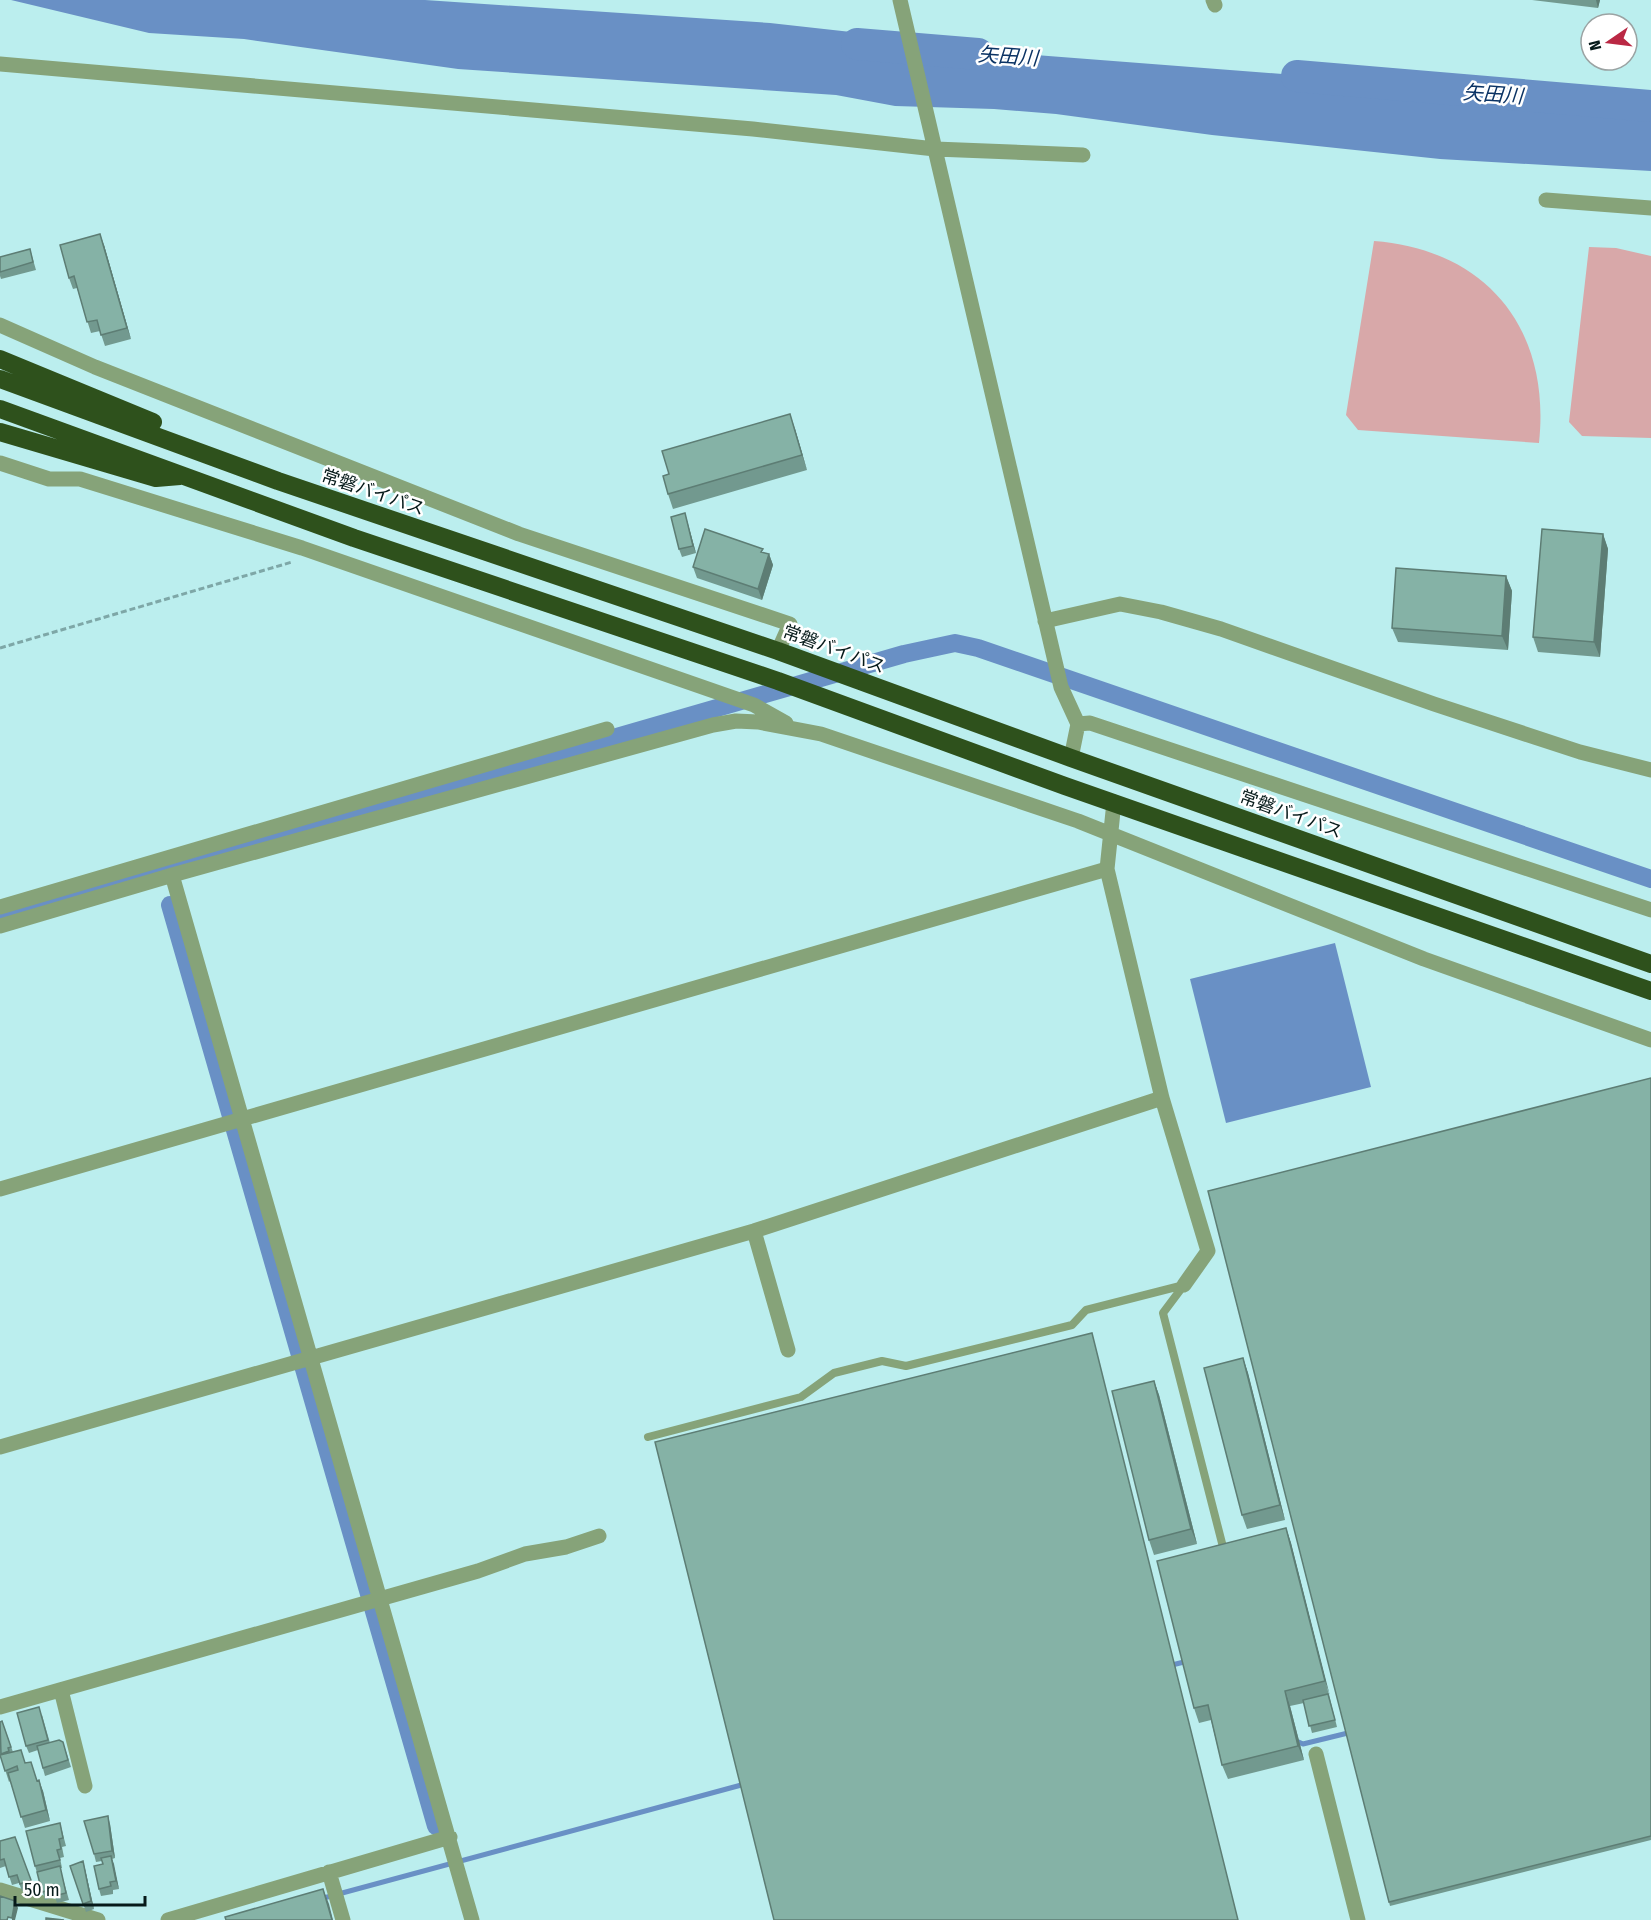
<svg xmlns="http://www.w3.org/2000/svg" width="1651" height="1920" viewBox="0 0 1651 1920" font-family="'Fira Sans Condensed','Noto Sans JP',sans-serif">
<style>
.green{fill:#d8a8a9}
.water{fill:#6990c5}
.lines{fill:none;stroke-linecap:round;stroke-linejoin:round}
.stream{stroke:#6990c5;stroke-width:5}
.canal{stroke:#6990c5;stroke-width:18}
.river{stroke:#6990c5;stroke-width:32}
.path{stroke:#7ea7a7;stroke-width:3;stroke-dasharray:6 3;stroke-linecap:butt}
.lane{stroke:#86a379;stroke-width:8}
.street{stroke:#86a379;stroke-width:15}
.highway{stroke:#2e511c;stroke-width:18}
.wall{fill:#72998f}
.shaded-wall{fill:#5d7d74}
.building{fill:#85b2a6;stroke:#5d7d74;stroke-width:1.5}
.labels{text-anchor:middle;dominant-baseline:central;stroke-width:5;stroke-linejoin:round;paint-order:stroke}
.street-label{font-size:18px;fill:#061a1a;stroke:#fff}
.water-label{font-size:20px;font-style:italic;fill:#0b3364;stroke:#fff}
</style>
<rect width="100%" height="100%" fill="#bee"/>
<path class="green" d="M1374,241C1489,250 1551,331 1539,443L1358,430L1346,415Z
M1589,247L1616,248L1651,256V438L1582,436L1569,422Z"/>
<path class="water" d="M11,0H425L770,23L851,32L908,50L995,52L1295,75L1466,94L1651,102V171L1440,159L1212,135L1056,114L994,109L895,106L836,95L458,69L244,39L149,33Z
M1335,943L1371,1087L1226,1123L1190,979Z"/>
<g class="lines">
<path class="stream" d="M1168,1666L1188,1661
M1294,1740L1303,1744L1352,1732
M320,1899L745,1784"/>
<path class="canal" d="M170,905L436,1826
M0,915L904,654L955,643L978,648L1651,879"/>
<path class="river" d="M857,44L978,54
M1297,76L1651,106"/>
<path class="path" d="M0,648L292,562"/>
<path class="lane" d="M1184,1285L1163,1313L1223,1547
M648,1437L801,1397L834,1373L882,1361L906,1366L1072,1325L1086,1310L1184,1285"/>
<path class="street" d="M900,0L1061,687L1078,724L1071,758
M1213,0L1215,5
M0,64L753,129L935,149L1083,155
M1546,200L1651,208
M0,325L95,367L519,534L790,624L778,651
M0,463L49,479H80L302,548L754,705L786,723
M1045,621L1120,604L1161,612L1221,629L1434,704L1580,752L1651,770
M1078,724L1090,723L1651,910
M1114,802L1107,869L1162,1098L1208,1251L1184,1285
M172,875L472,1920
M0,907L607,729
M0,926L176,874L713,725L736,721L758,722L821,734L1078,821L1424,959L1651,1040
M0,1189L1107,869
M754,1231L788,1350
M0,1447L754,1231L1162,1098
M61,1690L85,1786
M0,1707L478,1571L525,1554L566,1547L599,1536
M1316,1754L1358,1920
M329,1872L343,1920
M0,1890L98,1920
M168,1920L450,1837"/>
<path class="highway" d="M0,359L153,422
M0,379L278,481L778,651L1071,758L1651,964
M0,409L354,538L778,681L1065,786L1651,991
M0,432L156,478L180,476"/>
</g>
<path class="wall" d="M1532,0H1600L1598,8Z
M104,245L131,339L105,346L100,331L91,333L77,288L73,289L69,278Z
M30,249L36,270L1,279L0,276V257Z
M795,429L807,470L673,509L668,494Z
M685,513L696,553L682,557L679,549Z
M1603,534L1608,549L1600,657L1538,652L1533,637Z
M764,553L769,554L773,565L762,600L697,578L693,567Z
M1506,576L1512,591L1508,650L1398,642L1392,628Z
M1651,1078V1840L1390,1906L1389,1902Z
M1243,1358L1248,1373L1285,1520L1247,1529L1242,1515Z
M1154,1381L1159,1395L1197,1544L1154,1555L1149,1540Z
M1286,1528L1291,1543L1337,1727L1312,1733L1304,1703L1290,1706L1304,1760L1228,1779L1222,1765L1211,1720L1199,1723L1194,1708Z
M42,1715L50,1743L63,1742L71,1767L45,1776L38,1750L29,1753L26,1746Z
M2,1721L13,1752L25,1763L31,1762L37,1781L43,1791L50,1821L25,1828L10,1781L9,1782L1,1757L0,1758V1722Z
M60,1823L66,1846L62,1847L64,1857L60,1858L62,1868H60L69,1900L57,1903L55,1897L45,1900L35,1866Z
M110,1824L115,1858L112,1859L119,1889L113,1890V1894L101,1896L99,1889L103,1864L102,1861L96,1862L94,1854Z
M15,1837L34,1888L22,1891L19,1883L12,1885L6,1866L0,1868V1841Z
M70,1866L85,1869L94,1909L86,1912Z"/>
<path class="shaded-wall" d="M1596,0H1600L1598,8Z
M100,234L104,245L131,339L127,328Z
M790,414L795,429L807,470L802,455Z
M685,513L687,521L696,553L693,546Z
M1603,534L1608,549L1600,657L1594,642Z
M769,554L773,565L762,600L758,589Z
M1506,576L1512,591L1508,650L1502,636Z
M1243,1358L1248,1373L1285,1520L1280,1505Z
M1154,1381L1159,1395L1197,1544L1191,1529Z
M1286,1528L1291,1543L1330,1696L1325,1681Z
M1285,1691L1290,1706L1304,1760L1298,1746Z
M39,1780L43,1791L50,1821L46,1810Z
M108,1816L110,1824L115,1858L112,1851Z
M111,1856L114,1864L119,1889L116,1881Z
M83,1861L85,1869L94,1909L91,1901Z
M323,1889L329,1904L333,1920H332Z
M15,1901L18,1908L15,1920H12V1918Z"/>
<path class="building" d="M100,234L127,328L101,335L97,320L87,322L74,276L69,278L60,245Z
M30,249L33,262L0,272V257Z
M790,414L802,455L668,494L663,476L669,474L662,451Z
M685,513L693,546L679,549L671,517Z
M705,529L763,549L761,552L769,554L758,589L693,567Z
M1542,529L1603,534L1594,642L1533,637Z
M1396,568L1506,576L1502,636L1392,628Z
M1651,1078V1836L1389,1902L1208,1191Z
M1092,1333L1238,1920H774L655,1442Z
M1243,1358L1280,1505L1242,1515L1204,1368Z
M1154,1381L1191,1529L1149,1540L1112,1391Z
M1286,1528L1325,1681L1285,1691L1298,1746L1222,1765L1208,1705L1194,1708L1157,1561Z
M1328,1694L1335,1720L1309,1726L1303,1700Z
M39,1707L48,1740L26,1746L17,1713Z
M2,1721L11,1747L8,1748L9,1751L1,1754L0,1722Z
M59,1740L63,1742L68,1760L43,1768L37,1746Z
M21,1750L25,1763L31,1762L37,1781L39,1780L46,1810L21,1817L8,1773L18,1770L17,1766L5,1771L0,1755Z
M108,1816L112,1851L94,1854L84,1821Z
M60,1823L63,1838L59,1839L61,1849L57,1850L60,1860L35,1866L26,1831Z
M15,1837L31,1880L20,1884L17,1875L9,1877L4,1859L0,1860V1841Z
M111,1856L116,1881L110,1882L111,1886L99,1889L94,1866L103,1864L101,1858Z
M83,1861L91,1901L83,1904L70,1866Z
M60,1866L66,1893L54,1896L53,1889L42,1892L37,1872Z
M323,1889L332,1920H226L225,1917Z
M0,1896L15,1901L12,1918L8,1917L7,1920H8H0Z
M46,1918L64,1920H46Z"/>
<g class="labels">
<g class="street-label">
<text transform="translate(373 492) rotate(19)">常磐バイパス</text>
<text transform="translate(834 649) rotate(20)">常磐バイパス</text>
<text transform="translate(1291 814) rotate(20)">常磐バイパス</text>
</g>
<g class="water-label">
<text transform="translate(1008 56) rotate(4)">矢田川</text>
<text transform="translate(1493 94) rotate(4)">矢田川</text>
</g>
</g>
<g transform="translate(1609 42) rotate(256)"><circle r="28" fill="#ffffff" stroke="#9ba3a3" stroke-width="1.5"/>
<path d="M0-4.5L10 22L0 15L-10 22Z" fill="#ba2844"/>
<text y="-9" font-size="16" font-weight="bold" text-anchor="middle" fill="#061a1a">N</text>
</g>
<path d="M15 1896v9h130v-9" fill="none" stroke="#061a1a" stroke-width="3"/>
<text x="24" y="1896" font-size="18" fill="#061a1a" stroke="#ffffff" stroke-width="4.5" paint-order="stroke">50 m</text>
</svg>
